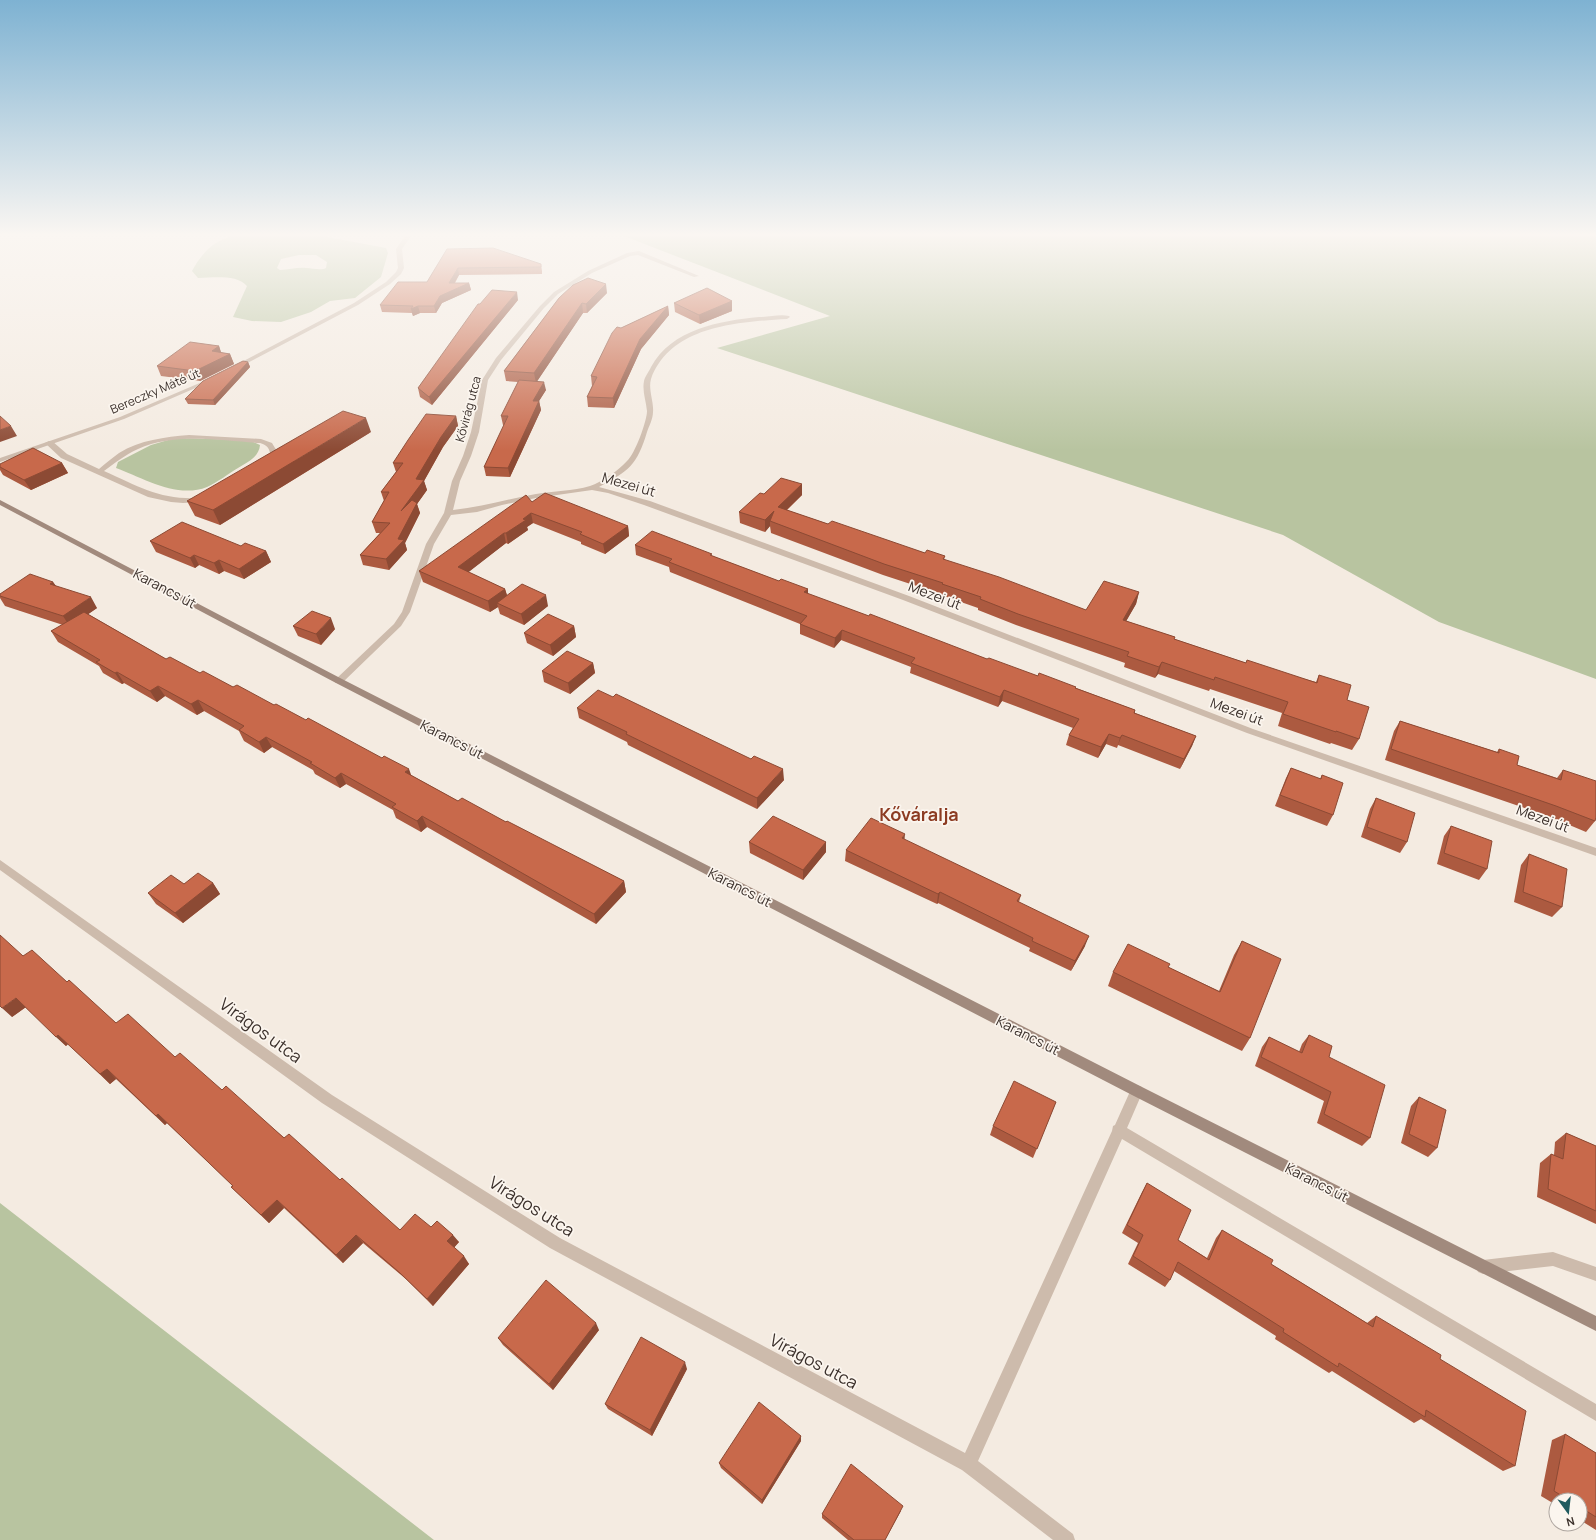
<svg xmlns="http://www.w3.org/2000/svg" width="1596" height="1540" viewBox="0 0 1596 1540" font-family="Manrope,sans-serif">
<style>
.green{fill:#b8c4a0;fill-rule:evenodd}
.lines{fill:none;stroke-linecap:round;stroke-linejoin:round}
.lane{fill:#cdbbac;fill-rule:evenodd}
.street{fill:#cdbbac;fill-rule:evenodd}
.secondary{fill:#a18a7d;fill-rule:evenodd}
.wall{fill:#ac5a40}
.shaded-wall{fill:#8c4a34}
.building{fill:#c8694b;stroke:#8c4a34}
.labels{text-anchor:middle;dominant-baseline:central;stroke-width:3.5;stroke-linejoin:round;paint-order:stroke}
.far-street-label{font-size:12px;fill:#3b302b;stroke:#fbf5ee}
.street-label{font-size:14px;fill:#3b302b;stroke:#fbf5ee}
.near-street-label{font-size:17px;fill:#3b302b;stroke:#fbf5ee}
.district-label{font-size:18px;font-weight:bold;fill:#8c3b22;stroke:#fbf5ee}
</style>
<rect width="100%" height="100%" fill="#f4ebe1"/>
<path class="green" d="M233,236H322L386,248L388,253L381,277L355,298L330,301L311,312L281,322L252,321L233,317L247,286C236,274 213,278 198,278L192,271C201,254 214,240 233,236ZM299,255H316L327,262L326,268C320,271 313,268 306,268C298,267 289,270 280,270L277,268L281,259Z
M624,236H1596V679L1439,622L1283,535L717,348L830,316Z
M175,438L249,440L260,445C259,457 248,462 238,468C228,474 218,482 207,487C177,499 143,478 116,468L118,462L151,445Z
M0,1203L434,1540H0Z"/>
<g class="lines">
<path class="lane" d="M189,435L261,439L272,443L278,453L270,464H267L263,462L270,453C269,447 266,445 260,443C222,441 175,432 138,449C125,455 115,463 104,471C140,487 160,500 200,498L204,500L200,502L183,503L171,502L148,497L61,458L45,443L49,441H52L67,454L99,469C105,464 112,458 119,453C140,440 165,437 189,435Z"/>
<path class="street" d="M405,236H411L402,249L404,268L401,274L390,284L358,305L236,369H232V367L354,303L386,282L396,272L398,268L396,249Z
M639,251L699,276L694,277L638,255L630,256L592,273L558,294L544,308L501,360L488,380L479,432L471,456L460,481L453,510C481,507 508,499 536,494C553,491 573,491 590,486C602,482 618,471 627,461C635,454 647,421 647,411C646,401 642,391 644,381C645,376 649,372 651,367C672,329 719,321 759,317C769,317 780,314 789,316L790,317L787,319C739,322 671,325 651,379C648,389 654,402 653,412C653,419 649,426 647,432C637,465 629,471 599,487L650,501L909,596L1253,729L1596,848V856L1247,733L903,600L644,505L608,493L592,490L536,498L502,505L477,512L451,515L434,544L410,612L401,626L342,683H336L334,681L336,679L394,624L402,612L426,544L444,513L452,481L463,456L471,432L482,380L496,358L540,306L554,292L588,271L627,253Z
M209,379L214,380L124,419L0,462V458L120,417Z
M0,860L332,1095L560,1238L965,1453L1112,1131L1113,1126L1115,1125L1132,1087L1137,1085L1142,1087L1143,1091L1127,1128L1596,1404V1421L1122,1139L978,1461L1073,1534L1075,1540H1053L962,1470L550,1248L322,1103L0,870Z
M1553,1252L1596,1267V1281L1553,1266L1483,1274L1478,1272L1476,1267L1478,1262L1483,1260Z"/>
<path class="secondary" d="M0,500L342,679L1142,1087L1596,1316V1331L1132,1095L336,683L0,505Z"/>
</g>
<path class="wall" d="M447,249L541,264L542,271V274L459,275L455,283H469L471,290L442,303L436,313H420L413,316L412,313L382,312L380,305L427,282Z
M607,293L587,313H583L537,381L546,390L539,401L541,410L510,477L486,476L484,467L504,425H503L501,416L518,382L506,381L504,371L559,298Z
M518,300L432,405L420,397L418,388L480,304Z
M732,301V311L700,324L675,312L674,303Z
M668,306L669,315L641,349L614,408L588,407L587,397L592,386L591,376L621,328Z
M219,346L221,353L230,354L234,364L200,381L161,376L157,366Z
M248,362L250,367L215,405L188,404L185,399Z
M456,416L458,426L443,447L424,481L427,490L417,504L420,513L405,543L407,550L389,570L363,565L360,555L380,533H376L372,522L384,501L381,492L396,472L393,463Z
M371,432L220,525L195,516L187,501Z
M62,463L68,473L31,490L3,475L0,470V464Z
M802,484V495L787,510L828,524L925,553L945,556L944,560L1086,610L1139,592L1136,604L1126,621L1175,637L1174,639L1246,663L1316,682L1319,675L1347,700L1359,739L1352,750L1331,743L1330,744L1278,726L1282,713L1210,689L1209,691L1158,674L1155,678L1124,667L1125,663L1016,625L978,610V608L941,595V594L883,575L771,533L770,526L765,532L740,523L739,512L764,494Z
M532,502L628,526L629,536L605,554L581,544V542L533,523L527,527L528,530L508,544L506,543L468,572L505,589L507,595L548,606L524,625L500,614L498,607L490,612L423,582L419,571Z
M150,541L241,546L266,551L271,562L244,579L224,571L219,574L199,565L195,568L156,552Z
M635,545L712,556L779,581L808,589V594L987,659L1038,676L1076,687V688L1135,710V713L1196,736L1192,746L1180,769L1118,745L1117,748L1106,744L1098,758L1066,745L1069,735L1073,728L1002,701L998,707L910,673L911,667L841,640L834,648L800,634V624L670,572L669,567L636,555Z
M53,582L56,586L97,608L88,614L166,659L233,687L274,705L411,775L458,801L506,822L624,881L626,892L596,924L427,827L421,832L396,818L393,810L346,784L340,788L315,774L313,770L272,747L264,753L244,741L239,731L204,711L197,715L165,696L157,702L124,683L122,684L103,673L99,666L58,642L51,631L63,625L5,606L0,598V594Z
M293,626L335,629L321,645L298,636Z
M574,626L576,637L553,656L527,643L524,633Z
M593,663L595,673L570,694L544,682L542,671Z
M577,708L784,780L757,809L628,745L627,742L579,718Z
M1400,721L1497,752L1499,749L1517,765L1557,778L1563,770L1595,821L1586,832L1548,816L1385,760L1394,731Z
M1291,768L1320,779L1322,775L1333,815L1327,826L1275,806L1286,778Z
M1376,798L1407,842L1400,853L1361,837L1370,809Z
M1451,826L1487,869L1479,880L1437,864L1444,836Z
M904,840L1021,895L1019,902L1085,946L1071,971L1029,951L1030,948L938,903L937,904L845,861L846,850Z
M749,842H826V852L803,880L750,853Z
M1529,854L1562,907L1552,917L1514,902L1521,865Z
M213,883L220,894L183,923L156,904L148,893Z
M1242,941L1250,1038L1242,1051L1108,986L1113,972L1168,967L1219,991L1234,955Z
M23,956L67,982L116,1023L175,1057L222,1090L340,1180L400,1230L431,1227L459,1242L454,1247L469,1264L433,1306L407,1280L363,1243L343,1263L284,1208L269,1223L231,1187L233,1186L167,1123L165,1125L116,1079L110,1084L68,1044L66,1046L26,1007L12,1017Z
M1309,1035L1329,1057L1370,1138L1362,1146L1317,1123L1324,1101L1255,1066L1262,1047L1269,1037L1299,1052L1302,1044Z
M1419,1097L1437,1148L1428,1157L1401,1143L1411,1106Z
M1056,1102L1033,1158L990,1135L993,1126Z
M1566,1133L1596,1146V1224L1537,1197L1540,1163L1551,1154L1554,1155L1555,1142Z
M1147,1183L1178,1240L1207,1258L1216,1238L1222,1230L1271,1264L1367,1323L1376,1316L1440,1359L1515,1466L1503,1471L1421,1419L1414,1423L1332,1371L1329,1373L1275,1339L1276,1336L1174,1271L1170,1280L1165,1287L1128,1264L1138,1243L1122,1233L1142,1192Z
M599,1330L553,1390L503,1345L498,1338Z
M687,1369L652,1436L608,1409L605,1404Z
M1565,1434L1596,1453V1530L1580,1520V1500H1556V1505L1541,1496L1552,1440Z
M801,1436V1441L762,1504L721,1468L719,1463Z
M901,1511L885,1540H848L822,1518V1514Z"/>
<path class="shaded-wall" d="M458,268L459,275L450,290L449,283Z
M469,283L471,290L442,303L436,313L434,306L440,296Z
M606,284L607,293L587,313L586,304Z
M517,292L518,300L432,405L429,397Z
M732,301V311L700,324L699,315Z
M582,303L583,313L536,383L534,373Z
M418,306L420,313L413,316L411,309Z
M668,306L669,315L641,349L614,408L613,398L640,339Z
M219,346L222,355L212,351Z
M230,354L234,364L200,381L195,371Z
M248,362L250,367L215,405L213,400Z
M544,382L546,390L539,401L541,410L510,477L508,468L533,401Z
M456,416L458,426L443,447L424,481L427,490L417,504L420,513L405,543L407,550L389,570L386,559L398,539L401,511L416,479L441,437Z
M366,418L371,432L220,525L213,510Z
M11,426L17,436L0,442V430Z
M62,463L68,473L31,490L24,480Z
M802,484V495L778,518V507Z
M774,511L770,521V526L765,532V520Z
M531,513L533,523L527,527L528,530L508,544L506,533L523,519Z
M628,526L629,536L605,554L603,544Z
M504,533L506,543L461,578L458,567Z
M266,551L271,562L244,579L239,569Z
M194,555L199,565L195,568L190,558Z
M219,560L224,571L219,574L214,563Z
M53,582L60,592L50,584Z
M505,589L508,599L497,603L498,607L490,612L488,601Z
M808,589V599L804,592Z
M1139,592L1136,604L1120,632L1123,620Z
M546,595L548,606L524,625L521,614Z
M91,597L97,608L70,627L63,616Z
M331,618L335,629L321,645L316,634Z
M574,626L576,637L553,656L550,645Z
M842,630L841,640L834,648L835,638Z
M1162,662L1158,674L1155,678L1159,667Z
M593,663L595,673L570,694L568,683Z
M117,672L124,683L122,684L115,673Z
M158,686L165,696L157,702L150,691Z
M1004,690L1002,701L998,707L1000,697Z
M198,700L204,711L197,715L191,704Z
M1109,734L1106,744L1098,758L1101,747Z
M1122,735L1118,745L1117,748L1120,738Z
M1196,736L1192,746L1180,769L1184,759Z
M266,737L272,747L264,753L259,742Z
M409,769L413,780L405,772Z
M783,769L784,780L757,809V798Z
M341,773L346,784L340,788L335,778Z
M422,816L427,827L421,832L417,821Z
M905,834L904,845L902,838Z
M826,842V852L803,880V870Z
M624,881L626,892L596,924L594,914Z
M213,883L220,894L183,923L175,913Z
M940,892L938,903L937,904L938,894Z
M1089,936L1085,946L1071,971L1075,961Z
M16,998L26,1007L12,1017L2,1008Z
M58,1035L68,1044L66,1046L56,1037Z
M107,1069L116,1079L110,1084L100,1074Z
M158,1114L167,1123L165,1125L156,1116Z
M277,1200L284,1208L269,1223L261,1215Z
M356,1235L363,1243L343,1263L336,1255Z
M453,1235L459,1242L453,1249L447,1241Z
M464,1256L469,1264L433,1306L427,1299Z
M596,1323L599,1330L553,1390L549,1384Z
M685,1362L687,1369L652,1436L650,1430Z
M801,1436V1441L762,1504V1500Z"/>
<path class="building" d="M493,248L541,264V267L458,268L449,283H469L440,296L434,306H418L411,309L413,306L380,305L398,282H427L447,249Z
M588,278L606,284L586,304L582,303L534,373L504,371L559,298L573,285Z
M707,288L732,301L699,315L674,303Z
M492,290L517,292L429,397L418,388L478,304H480Z
M668,306L640,339L613,398L587,397L597,377L591,376L612,333L617,327L621,328Z
M190,342L219,346L212,351L230,354L195,371L157,366Z
M243,361L248,362L213,400L185,399L203,381Z
M519,380L544,382L533,401H539L508,468L484,467L508,416H501Z
M343,411L366,418L213,510L187,501Z
M426,414L456,416L441,437L416,479L424,480L401,511L412,500L417,503L398,539L404,540L386,559L360,555L390,523L372,522L389,492H381L403,463H393L408,440Z
M0,416L11,426L0,430Z
M33,448L62,463L24,480L0,467V464Z
M781,478L802,484L778,507L828,524L832,521L925,553L927,550L945,556L943,559L999,577L1086,610L1104,581L1139,592L1123,620L1175,637L1174,639L1246,663L1247,660L1317,683L1319,675L1351,685L1347,700L1369,707L1359,739L1336,731V732L1283,714L1288,702L1215,677L1214,680L1162,662L1159,667L1127,656L1129,652L1018,614L980,599L981,597L942,584L943,583L884,564L770,521L774,511L765,520L739,512L760,493L764,494Z
M545,493L628,526L603,544L580,534L582,532L531,513L523,519L526,520L506,533H504L458,567L505,589L488,601L419,571L526,495L532,502Z
M182,522L241,546L245,543L266,551L239,569L219,560L214,563L194,555L190,558L150,541Z
M652,531L712,554L710,555L779,581L781,579L808,589L804,592L869,616L870,614L987,659L989,658L1038,676L1039,673L1076,687L1075,688L1135,710L1134,713L1196,736L1184,759L1122,735L1120,738L1109,734L1101,747L1069,735L1079,719L1004,690L1000,697L911,663L915,658L842,630L835,638L800,624L807,616L669,562L672,559L635,545Z
M30,574L53,582L50,584L91,597L63,616L0,596V594Z
M522,584L546,595L521,614L497,603Z
M312,611L331,618L316,634L293,626Z
M84,612L166,659L170,657L200,673L203,671L233,687L237,685L274,705L276,704L306,720L308,718L382,758L384,756L409,769L405,772L458,801L462,798L506,822L507,821L624,881L594,914L422,816L417,821L392,807L396,804L341,773L335,778L310,763L312,762L266,737L259,742L239,730L244,726L198,700L191,704L158,686L150,691L117,672L115,673L96,662L100,660L51,631Z
M548,614L574,626L550,645L524,633Z
M567,651L593,663L568,683L542,671Z
M598,690L613,697L616,694L751,759L754,756L783,769L757,798L626,734L627,732L577,708Z
M1400,721L1499,753V749L1519,756L1517,765L1561,780L1563,770L1596,781V817L1595,821L1556,806L1391,749Z
M1291,768L1321,779L1322,775L1343,783L1333,815L1280,795Z
M1376,798L1415,813L1407,842L1367,827Z
M773,816L826,842L803,870L749,842Z
M871,818L905,834L902,838L1021,895L1017,901L1089,936L1075,961L1032,941L1033,938L940,892L938,894L846,850Z
M1451,826L1492,841L1487,869L1444,853Z
M1529,854L1567,869L1562,907L1523,892Z
M198,873L213,883L175,913L148,893L171,875L184,884Z
M0,935L23,956L32,950L67,982L69,980L116,1023L128,1014L175,1057L180,1053L222,1090L226,1086L284,1138L289,1134L340,1180L342,1178L400,1230L415,1214L431,1227L437,1221L453,1235L447,1241L464,1256L427,1299L400,1273L356,1235L336,1255L277,1200L261,1215L231,1187L233,1186L158,1114L156,1116L107,1069L100,1074L58,1035L56,1037L16,998L2,1008L0,1006Z
M1242,941L1281,959L1250,1038L1113,972L1128,944L1170,964L1168,967L1220,992Z
M1309,1035L1332,1046L1329,1057L1385,1085L1370,1138L1324,1114L1331,1092L1261,1057L1269,1037L1302,1053Z
M1014,1081L1056,1102L1037,1149L993,1126Z
M1419,1097L1446,1110L1437,1148L1409,1134Z
M1566,1133L1596,1146V1211L1548,1189L1551,1154L1563,1159Z
M1147,1183L1191,1210L1178,1240L1209,1260L1222,1230L1273,1260L1271,1264L1373,1327L1376,1316L1441,1355L1440,1359L1526,1411L1515,1466L1426,1410L1425,1417L1339,1363L1338,1367L1283,1332L1284,1329L1178,1262L1170,1280L1133,1256L1143,1235L1127,1225Z
M546,1280L596,1323L549,1384L498,1338Z
M641,1337L685,1362L650,1430L605,1404Z
M759,1402L801,1436L762,1500L719,1463Z
M1565,1434L1596,1453V1517L1580,1507V1500H1569L1554,1491Z
M851,1464L903,1506L885,1540H854L822,1514Z"/>
<linearGradient id="sky" x2="0" y2="1"><stop stop-color="#7eb2d2"/><stop offset="0.52" stop-color="#faf6f2"/><stop offset="1" stop-color="#faf6f2" stop-opacity="0"/></linearGradient>
<rect width="1596" height="451" fill="url(#sky)"/>
<g class="labels">
<g class="far-street-label">
<text transform="translate(155 391) rotate(-23)">Bereczky Máté út</text>
<text transform="translate(468 409) rotate(-75)">Kővirág utca</text>
</g>
<g class="street-label">
<text transform="translate(629 484) rotate(16)">Mezei út</text>
<text transform="translate(165 588) rotate(28)">Karancs út</text>
<text transform="translate(935 595) rotate(21)">Mezei út</text>
<text transform="translate(1237 711) rotate(20)">Mezei út</text>
<text transform="translate(452 739) rotate(27)">Karancs út</text>
<text transform="translate(1543 818) rotate(20)">Mezei út</text>
<text transform="translate(740 887) rotate(27)">Karancs út</text>
<text transform="translate(1028 1035) rotate(27)">Karancs út</text>
<text transform="translate(1317 1182) rotate(27)">Karancs út</text>
</g>
<g class="near-street-label">
<text transform="translate(261 1030) rotate(36)">Virágos utca</text>
<text transform="translate(532 1206) rotate(32)">Virágos utca</text>
<text transform="translate(814 1361) rotate(28)">Virágos utca</text>
</g>
<g class="district-label">
<text x="919" y="814">Kőváralja</text>
</g>
</g>
<g transform="translate(1568 1512) rotate(165)"><circle r="19" fill="#fbf5ee" stroke="#aea6a0"/>
<path d="M0-3L7 15L0 10L-7 15Z" fill="#1f5a5e"/>
<text y="-6" font-size="11" font-weight="bold" text-anchor="middle" fill="#3b302b">N</text>
</g>
</svg>
